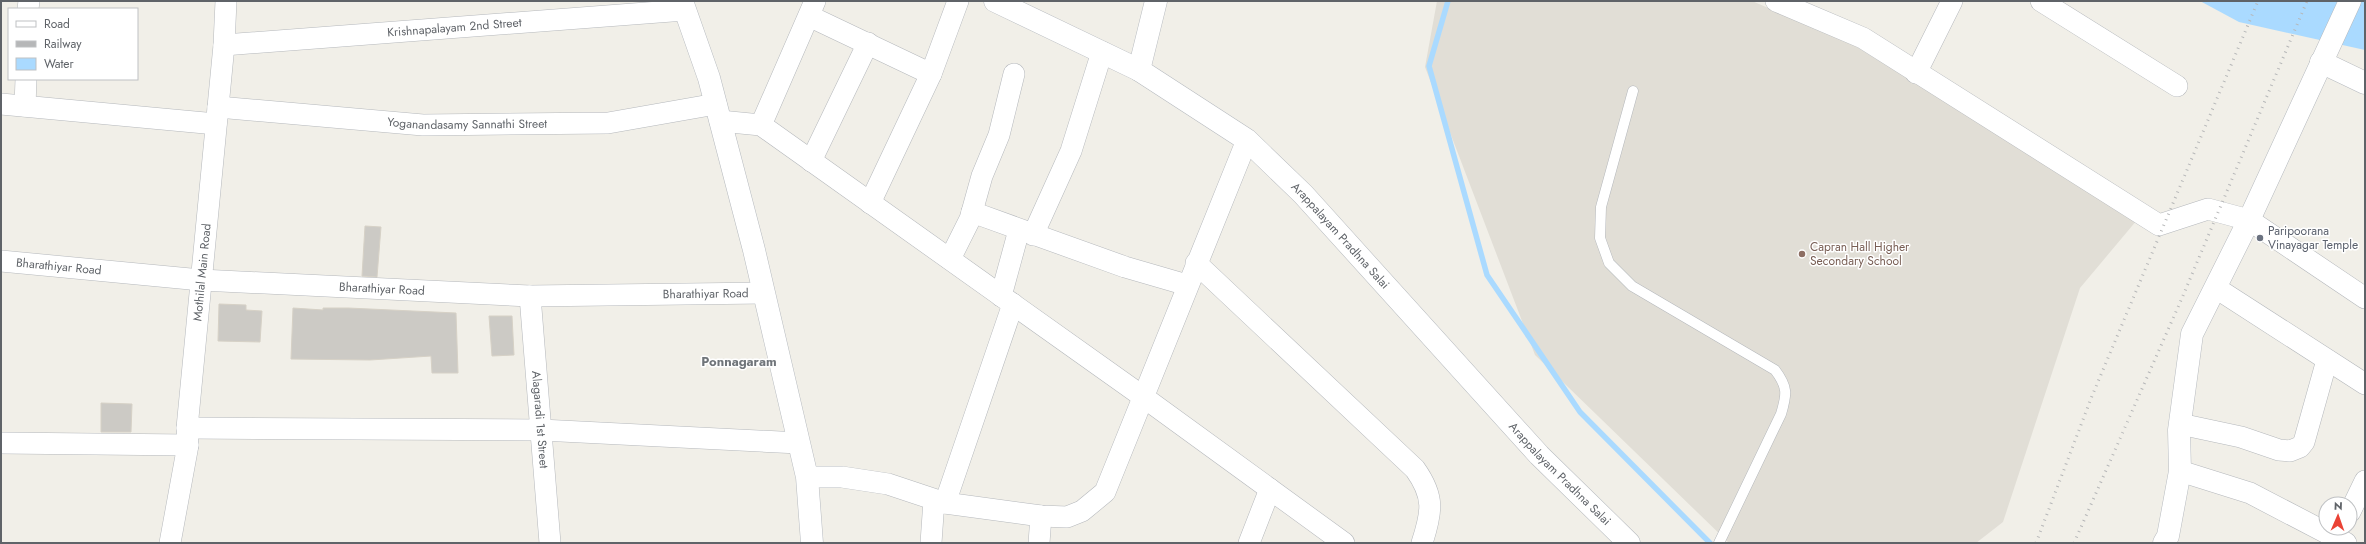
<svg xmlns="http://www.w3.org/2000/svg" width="2366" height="544" viewBox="0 0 2366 544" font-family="Jost,sans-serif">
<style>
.education{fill:#e1ded6}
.water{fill:#aadaff}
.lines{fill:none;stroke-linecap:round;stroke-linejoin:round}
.stream{stroke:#aadaff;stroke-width:5.5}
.building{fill:#cccac5;stroke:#d6d1c6}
.lane-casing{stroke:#b5b8bc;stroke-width:11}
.street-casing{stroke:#b5b8bc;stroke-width:22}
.secondary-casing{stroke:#b6babf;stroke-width:23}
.lane{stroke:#fff;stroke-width:10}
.street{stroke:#fff;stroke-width:21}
.secondary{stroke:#fff;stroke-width:22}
.rail{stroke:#b6b7b8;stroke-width:3;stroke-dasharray:1 5;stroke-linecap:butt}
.worship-dot{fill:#6b7280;stroke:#fff;stroke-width:1.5}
.education-dot{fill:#8d6e63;stroke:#fff;stroke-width:1.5}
.labels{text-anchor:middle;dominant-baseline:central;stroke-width:3;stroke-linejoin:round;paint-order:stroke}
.street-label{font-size:12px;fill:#5f6368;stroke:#fff}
.worship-label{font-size:12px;fill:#5b616d;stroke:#fff;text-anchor:start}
.education-label{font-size:12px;fill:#785e54;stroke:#fff;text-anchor:start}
.neighbourhood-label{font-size:13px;font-weight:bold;fill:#70757a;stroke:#fff}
</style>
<rect width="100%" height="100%" fill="#f1efe8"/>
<path class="education" d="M1437,1H1752L1852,44L2137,220L2080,288L2003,522L1976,543H1729L1535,355L1425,67Z"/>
<path class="water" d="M2200,1H2365V50L2239,22Z"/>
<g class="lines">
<path class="stream" d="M1448,1L1429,66L1487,275L1580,412L1710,543"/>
</g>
<path class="building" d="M365,226L381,227L377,277L362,276Z
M219,304L246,305V310L262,311L260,342L218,341Z
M293,308L323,310V308H348L456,313L458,373H432L431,356L370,360L291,359Z
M489,316H512L514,355L492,356Z
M101,403L132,404L131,432H101Z"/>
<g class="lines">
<g class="lane-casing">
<path id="lane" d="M1633,91L1601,207L1600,238L1609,263L1632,286L1775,370C1788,387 1787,394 1781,414L1719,543"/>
</g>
<g class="street-casing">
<g id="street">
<path d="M1776,1L1863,38L2159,225L2208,209L2249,220L2365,298"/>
<path d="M2041,1L2177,86"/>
<path d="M28,9L29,1"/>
<path d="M809,16L931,74"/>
<path id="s1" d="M224,45L685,10"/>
<path d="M1916,73L1952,1"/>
<path d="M1,104L216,124"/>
<path d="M25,106L26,79"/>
<path id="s2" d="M218,107L423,125L608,123L716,104"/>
<path d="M720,121L761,125L1142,396L1344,543"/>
<path d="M761,125L815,1"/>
<path d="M811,161L868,43"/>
<path d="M870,203L931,74L958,1"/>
<path d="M972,212L1125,267L1187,285"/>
<path d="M1033,235L1071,151L1102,52"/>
<path d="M950,259L970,219L982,176L999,135L1014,74"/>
<path id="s3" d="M1,261L201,280L530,296L764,293"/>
<path d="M1196,263L1415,469C1435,497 1432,512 1422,543"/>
<path d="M2216,288L2365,384"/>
<path id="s4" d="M530,296L550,543"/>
<path d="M1001,296L1019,230"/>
<path d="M2180,424L2241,437L2279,450L2290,451L2300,447L2304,442L2327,360"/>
<path d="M187,428L541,430L799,443"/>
<path d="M1,443L188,445"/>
<path d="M2180,471L2250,493L2346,543"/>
<path d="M807,477H842L888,484L945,503L1041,516L1067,517L1082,511L1105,492L1247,140"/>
<path d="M945,503L1013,304"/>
<path d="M2350,512L2365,481"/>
<path id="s5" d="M170,543L188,445L187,428L224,45L226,1"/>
<path d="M931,543L934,500"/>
<path d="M1039,543L1041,516"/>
<path d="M1249,543L1270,489"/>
</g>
</g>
<g class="secondary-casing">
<g id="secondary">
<path d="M682,1L709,78L754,250L807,477L812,543"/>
<path id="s6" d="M995,1L1139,70L1247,140L1303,194L1539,455L1629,543"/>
<path d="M2321,62L2365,83"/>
<path d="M1139,70L1156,1"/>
<path d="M2164,543L2168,536L2180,471L2179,430L2192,334L2249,220L2350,1"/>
</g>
</g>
<use href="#lane" class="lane"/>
<use href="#street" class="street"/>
<use href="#secondary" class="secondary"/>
<path class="rail" d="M2036,543L2092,396L2258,1
M2074,543L2182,298L2307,1"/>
</g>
<circle class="worship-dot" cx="2260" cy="238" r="4"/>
<circle class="education-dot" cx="1802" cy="254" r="4"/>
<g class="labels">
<g class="street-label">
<text stroke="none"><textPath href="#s1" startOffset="231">Krishnapalayam 2nd Street</textPath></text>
<text stroke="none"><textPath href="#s2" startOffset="250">Yoganandasamy Sannathi Street</textPath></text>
<text stroke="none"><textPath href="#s6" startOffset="422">Arappalayam Pradhna Salai</textPath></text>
<text stroke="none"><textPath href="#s3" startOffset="58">Bharathiyar Road</textPath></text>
<text stroke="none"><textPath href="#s5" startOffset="273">Mothilal Main Road</textPath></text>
<text stroke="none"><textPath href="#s3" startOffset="382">Bharathiyar Road</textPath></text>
<text stroke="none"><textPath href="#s3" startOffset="706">Bharathiyar Road</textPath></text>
<text stroke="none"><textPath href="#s4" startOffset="124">Alagaradi 1st Street</textPath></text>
<text stroke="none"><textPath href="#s6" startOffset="746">Arappalayam Pradhna Salai</textPath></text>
</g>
<g class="worship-label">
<text x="2268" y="231">Paripoorana<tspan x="2268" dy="14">Vinayagar Temple</tspan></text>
</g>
<g class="education-label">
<text x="1810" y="247">Capran Hall Higher<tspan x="1810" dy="14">Secondary School</tspan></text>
</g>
<g class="neighbourhood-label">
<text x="739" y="361">Ponnagaram</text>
</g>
</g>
<rect width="2366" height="544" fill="none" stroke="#5f6368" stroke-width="4"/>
<rect x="8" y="8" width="130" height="72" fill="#ffffff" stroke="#bfc1c3"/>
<rect x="16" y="21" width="20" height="6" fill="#ffffff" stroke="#bfc1c3"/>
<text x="44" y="28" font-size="12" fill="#5f6368">Road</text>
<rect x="16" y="41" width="20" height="6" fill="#b6b7b8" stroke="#bfc1c3"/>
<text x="44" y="48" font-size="12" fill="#5f6368">Railway</text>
<rect x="16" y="58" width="20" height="12" fill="#aadaff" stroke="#bfc1c3"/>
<text x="44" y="68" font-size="12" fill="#5f6368">Water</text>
<g transform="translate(2338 516) rotate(2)"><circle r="19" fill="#ffffff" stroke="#bfc1c3"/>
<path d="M0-3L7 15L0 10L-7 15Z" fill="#ea4335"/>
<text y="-6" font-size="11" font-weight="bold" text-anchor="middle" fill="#5f6368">N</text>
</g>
</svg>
